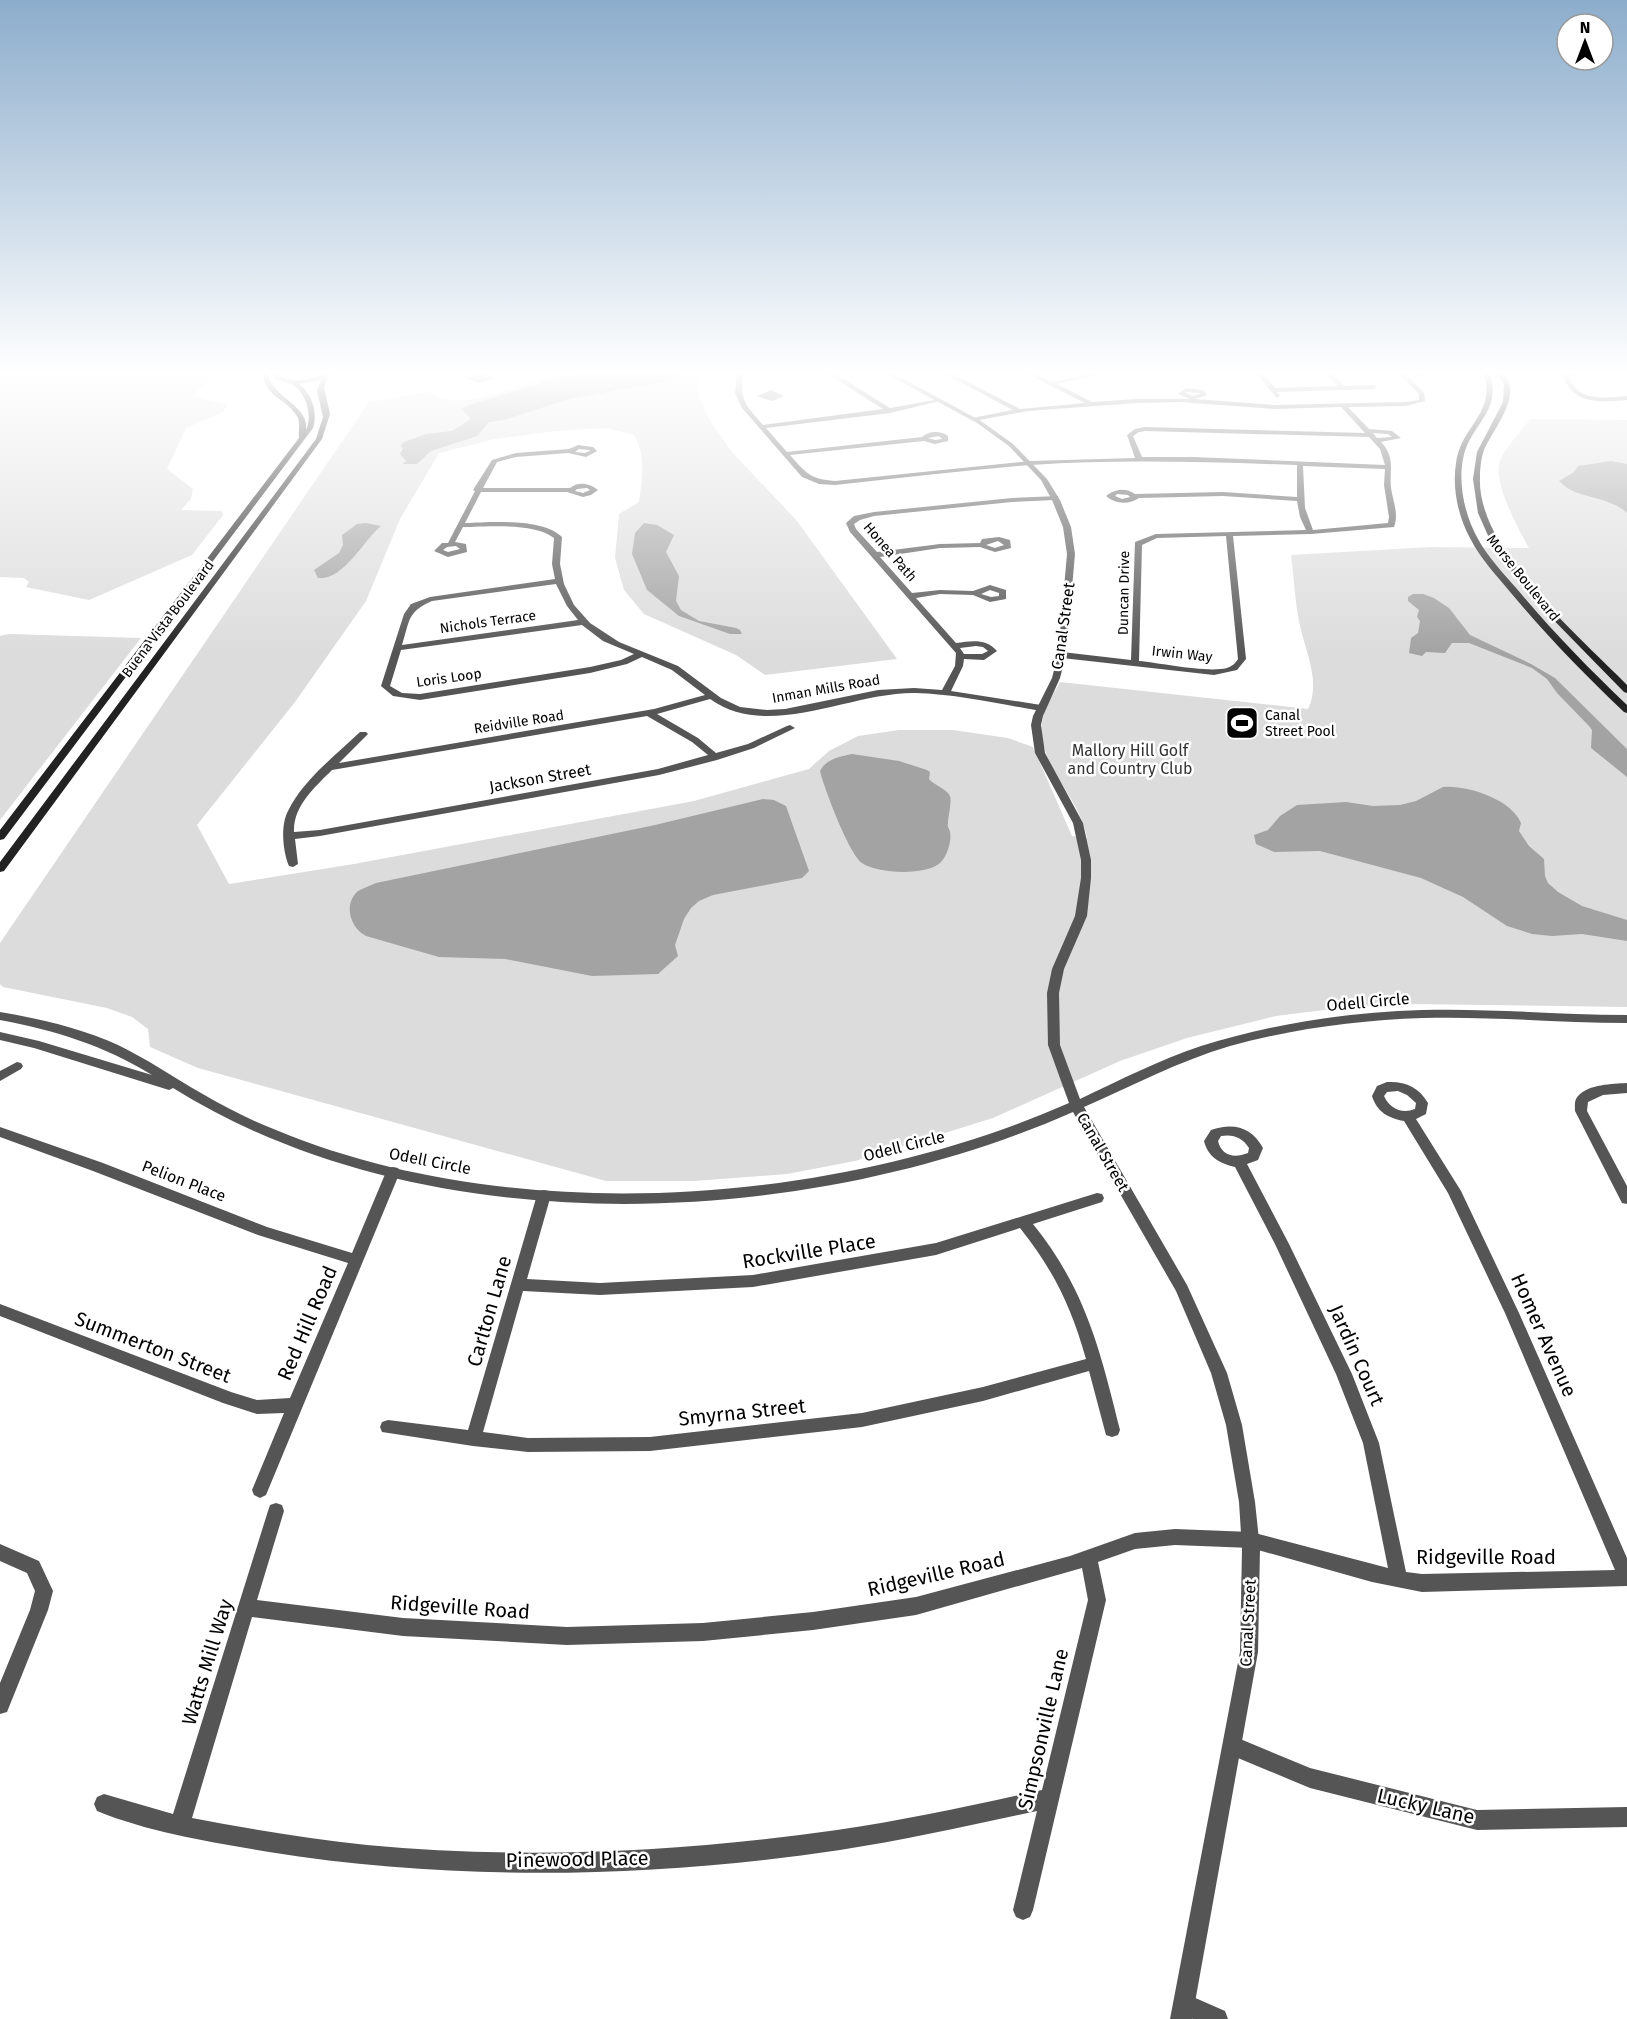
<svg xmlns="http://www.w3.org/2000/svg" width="1627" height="2019" viewBox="0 0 1627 2019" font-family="'Fira Sans',sans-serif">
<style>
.green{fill:#dcdcdc}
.water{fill:#a3a3a3}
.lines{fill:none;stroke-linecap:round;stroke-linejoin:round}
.minor{fill:#555;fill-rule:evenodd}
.tertiary{fill:#555;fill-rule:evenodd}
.secondary{fill:#222;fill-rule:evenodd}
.labels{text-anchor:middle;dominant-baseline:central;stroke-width:5;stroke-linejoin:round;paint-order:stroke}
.far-street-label{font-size:14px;fill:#000;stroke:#fff}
.far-poi-label{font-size:14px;fill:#000;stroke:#fff;text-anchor:start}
.street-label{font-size:16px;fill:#000;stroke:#fff}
.park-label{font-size:16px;fill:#333;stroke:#fff}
.near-street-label{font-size:20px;fill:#000;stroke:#fff}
</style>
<rect width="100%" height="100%" fill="#fff"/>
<path class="green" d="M216,371L192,397L228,404L223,412L186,428L167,469L193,489L191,499L181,510L222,511L223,515L192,555L89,600L26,587L29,582L24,578L0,577V371Z
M580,371H697L699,397L709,419L732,452L797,521L897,659L765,675L736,655L644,614L624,590L615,558L619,514L639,502C642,480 646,454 634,435L607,428L556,431L495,439L439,453L400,519L366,601L295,702L197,825L229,884L354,864L694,801L809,769L829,751L858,736L899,730H953L1008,738L1033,747L1072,836L1087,838C1081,798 1038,767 1042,724C1043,709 1053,695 1060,682L1308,709C1321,682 1306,653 1300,626C1295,603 1294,578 1291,555L1430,547L1529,548C1519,530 1492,482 1500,461C1503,451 1523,429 1530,419L1627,420V1007L1411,1004L1348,1007L1276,1016L1187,1038L1120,1061L993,1118L855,1161L787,1174L694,1181H606L198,1068L150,1047L148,1029L132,1017L107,1008L3,987L0,984V943L369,402L430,392C454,414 511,387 538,380C552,376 566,374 580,371Z
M9,634L141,638L0,820V636Z"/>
<path class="water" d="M607,371L683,372L669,381L569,399L504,420L489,422L477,436L431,451L417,464H402L406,461L400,454L403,448L400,446L404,442L426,434L452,431L471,419L462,409L469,405L547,381Z
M1611,461L1627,464V513C1606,494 1576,500 1559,481L1574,472L1578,466Z
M366,523L381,526C364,540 343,581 318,578L314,570L339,553L343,545L342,535L357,524Z
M644,523L657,525L674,535L666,552L679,576L676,601L681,610L699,621L736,628L740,630L742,634H730L679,616L647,590L632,554L635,533Z
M1413,594H1423L1434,598L1449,608L1470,635L1531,664L1555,678L1627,749V777L1591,748L1592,730L1589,726L1557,693L1547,679L1532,668L1469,643H1452L1445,653L1426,652L1422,656L1409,653L1411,638L1418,633L1420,621L1417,617L1419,610L1408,601V597Z
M852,754L899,761L927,770L930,772L929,779C934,785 947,789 950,796C952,801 948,817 948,823C947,828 949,827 950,832C952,840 947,856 941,862C928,876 877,874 862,863C849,854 824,788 820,771C826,759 839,757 852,754Z
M1443,787C1467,785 1511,799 1521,823L1519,831L1529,846L1544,859L1545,876L1548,883L1558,892L1582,906L1627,920V941L1582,934L1552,936L1532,934L1507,926L1463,897L1421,878L1320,851L1274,852L1256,844L1254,835L1268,830L1280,816L1297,805L1346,802L1373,806L1400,805L1416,801Z
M763,799L774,800L786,806L809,871L802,878L713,895L699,901L691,908L684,919L675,945L678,956L658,974L592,976L505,959L439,957L366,936C350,928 343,904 358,891C363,888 370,886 376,883L655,825Z"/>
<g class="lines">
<path class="minor" d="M737,371H743C740,401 744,403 763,425L883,409L823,371H831L890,408L940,399V401L890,413L766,428L787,452L922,437C929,430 941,431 948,436V441L935,444L924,441L790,455C806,473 810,479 835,481L1030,461L1135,458L1127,435L1135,429L1145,427L1365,433L1341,407L1274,409L1179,402L1137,403L1028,411L974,421L971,419L972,418L1013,410L939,371H947L1020,409L1085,403L1021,371H1030L1052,382L1101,371H1114L1057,384L1092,402L1137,399H1190L1178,394L1186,388L1203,390L1207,395L1195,399L1274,405L1406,402L1419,400V394L1396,371H1403L1424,393L1425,401L1406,406L1348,407L1369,429L1392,431L1401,438L1381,442C1396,458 1389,470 1391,488C1393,501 1399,514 1394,527L1311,534L1233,536L1246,659L1237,670L1214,675L1062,658L1058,655L1062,652L1131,660L1135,542L1156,534L1306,530L1300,517L1297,501L1223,496L1139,498C1129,505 1115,504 1106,496C1114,489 1126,487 1135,494L1223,492L1297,497V465C1208,462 1119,459 1031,465C966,470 900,478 835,485L819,484L802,477L742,408L735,393ZM1187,392L1199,393L1200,394L1193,396L1185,393ZM1145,431L1369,437L1380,449L1385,465L1194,457H1142L1133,436L1139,432ZM1373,433L1388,434L1392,437L1377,438ZM939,436L942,439L935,440L928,438ZM1303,466L1385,469L1384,485L1389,517L1388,523L1313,530L1305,508ZM1117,494L1128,495L1130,497L1122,499L1115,496ZM1226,536L1238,659C1235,664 1232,666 1227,668C1207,673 1161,663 1139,661L1142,545L1157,538Z
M1254,371H1261L1275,388L1337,386L1325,371H1332L1344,386L1374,385L1377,387L1374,389L1277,392L1280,396L1277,398Z
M1406,371H1432L1422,377Z
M1573,371H1627V374H1578L1569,377C1578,402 1605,398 1627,396V400C1601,402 1573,405 1563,376Z
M487,373L493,377V379L479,383L468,379L477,374Z
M771,390L784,396L772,401L757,396Z
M578,445L593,447L597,451L586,457L568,453L516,457L497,462L483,488H570C578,481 590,483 598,490L591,495L583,497L567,492H481L465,523C491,522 542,518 562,537L560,564L564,584L574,605L590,623L619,642L678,666L721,698L740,707L767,710L785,709L878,690L914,688L942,690L955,666L956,653L850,532L846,523L854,516L874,512L1012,498L1058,496V500H1055L1012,502L874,516L860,520L854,524L856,529L877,552L940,544L980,543L982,539L999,537L1010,540L1011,548L995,552L980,547L940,548L880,557L912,593L940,590L973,591L990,585L1006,590V599L990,602L973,595L940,594L916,598L956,643C971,641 986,638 997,651L984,660L964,659L963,666L951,691L1041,705L1046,708L1041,711C999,704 957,694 915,693C850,692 768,741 710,699L657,714L698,738L716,753L748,744L787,726L790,725L795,728L754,748L717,760L659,775L320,836L295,839L298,864L293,867L289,866C283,852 280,826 288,811C303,780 335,756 360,732H366L368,734L339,763L654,709L705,695L672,670L642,657L627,664L590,673L420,700L393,696L381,686L404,614L411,604L430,597L555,579L552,564L554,538C534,522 488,527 463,527L455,542L466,544L467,552L448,557L434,551L442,543H448L475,491L473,490L492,460L516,453L569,449ZM579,449L589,450L590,451L585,453L575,452ZM587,488L590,490L583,493L575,491L577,489ZM998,541L1004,545L995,548L986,545ZM456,546L460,549L448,552L443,550L447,547ZM556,584L567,606L578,620L402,645C410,620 407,612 432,601ZM990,590L999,593V596L991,597L981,594ZM582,625L603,641L634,654L621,660L590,667L420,694L402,693L390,686L401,650ZM976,646L983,647L988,651L982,654H964L960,648ZM647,716L692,742L708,755L658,769L320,830L294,832C293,806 315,787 332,770Z
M17,1062L21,1063L23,1066L21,1069L0,1081V1071Z
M1387,1082C1405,1081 1419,1087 1428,1103L1426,1114L1416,1119L1461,1191L1519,1313L1627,1558V1586L1422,1592L1372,1582L1251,1548L1175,1545L1135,1549L1098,1562L1106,1600L1033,1910L1030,1917L1023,1920L1016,1917L1013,1910L1037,1811C972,1825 906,1840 840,1850C652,1878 457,1882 269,1852C211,1842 151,1833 97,1811L94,1804L97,1797L104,1794L173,1814L268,1511L270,1505L276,1503L282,1505L284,1511L257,1600L403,1618L567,1627L703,1623L813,1612L916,1597L1070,1556L1135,1533L1175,1529L1251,1532L1388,1568L1363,1443L1336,1374L1275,1244L1235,1167C1219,1163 1208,1157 1204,1141L1211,1130C1233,1122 1252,1127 1263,1148L1258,1160L1247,1164L1289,1244L1352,1374L1379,1443L1406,1572L1422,1574L1615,1570L1505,1313L1448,1193L1404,1121C1388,1118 1377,1112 1372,1096L1377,1086ZM1398,1091L1407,1095L1416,1103L1415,1109C1402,1114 1390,1109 1384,1096L1387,1092ZM1221,1136C1233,1134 1242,1137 1249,1148L1248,1153C1235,1158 1222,1157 1218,1141ZM1082,1568L1088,1600L1042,1790C974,1805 906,1820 837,1830C683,1852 522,1860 367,1845C308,1839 250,1829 192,1818L252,1617L403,1636L567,1645L703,1641L813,1630L916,1615Z
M1627,1083V1093L1603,1095L1588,1102L1587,1111L1627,1186V1204L1622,1203L1575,1111C1575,1106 1574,1100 1578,1096C1589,1084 1612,1084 1627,1083Z
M0,1127L103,1163L267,1227L352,1253L386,1172L388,1168L393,1167L398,1168L400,1172L266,1495L260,1498L254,1495L252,1490L284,1413L257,1414L223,1403L0,1316V1304L231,1392L257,1400L290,1398L348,1263L258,1235L93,1171L0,1137Z
M544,1190L549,1191L551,1195L527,1279L600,1283L753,1275L936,1243L1097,1193L1102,1194L1104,1198L1102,1202L1033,1224C1086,1290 1100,1350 1120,1430L1118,1435L1112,1437L1106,1435L1089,1371L983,1401L862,1427L650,1451L528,1452L473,1446L382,1432L380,1427L382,1422L388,1420L468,1430L537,1195L539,1191ZM1020,1228C1054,1271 1071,1306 1086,1359L983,1387L862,1413L650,1437L528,1438L483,1432L523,1291L600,1295L753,1287L936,1255Z
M0,1544L39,1561L53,1591L48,1610L7,1712L0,1714V1683L30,1610L35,1591L27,1573L0,1561Z
M1233,1736L1310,1768L1477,1810L1627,1807V1827L1477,1830L1310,1788L1226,1753L1223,1746L1226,1739Z
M1184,1993L1225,2011L1228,2019H1193L1176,2012L1173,2004L1176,1996Z"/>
<path class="tertiary" d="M881,371H889L981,421L1013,444L1047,479L1060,500L1071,527L1075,554L1066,655L1060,678L1043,716L1041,725L1045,753L1083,823L1091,860V878L1087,916L1064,969L1059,993L1060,1045L1080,1099C1120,1080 1159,1060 1201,1046C1272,1024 1347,1012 1422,1010C1490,1008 1559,1015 1627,1015V1023C1559,1023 1491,1016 1423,1018C1358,1020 1292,1029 1230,1046C1179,1061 1132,1086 1084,1107L1187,1285L1227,1373L1242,1425L1255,1502L1260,1549L1258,1652L1192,2019H1170L1240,1652L1242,1549L1239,1502L1226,1425L1211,1373L1176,1291L1073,1112C807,1230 427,1247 173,1088L169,1090L34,1048L0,1040V1032L39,1041L152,1075C103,1045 57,1031 0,1020V1012C40,1019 81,1028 118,1045C147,1059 173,1077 201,1093C225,1107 250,1120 276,1130C514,1229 835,1206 1069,1103L1048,1045L1047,993L1052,969L1075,916L1081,878V860L1073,823L1035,753L1031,725L1033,716L1052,678L1058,655L1067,554L1063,527L1052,500L1041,480L1009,446L977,423Z"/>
<path class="secondary" d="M262,371H268C271,400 309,403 306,430C313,416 306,393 293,385C287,382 280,381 274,378V371H280L279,376C302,387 312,374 331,373L324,387L330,414L322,439L4,871L0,872V862L316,439L323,417L317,391L321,380L299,384C312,394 318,412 313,428L4,839L0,840V830L299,438C298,431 301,423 297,416C285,397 265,398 262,371Z
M1483,371H1489C1504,412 1470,423 1463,459C1458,485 1465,516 1478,539C1488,557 1503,573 1517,589C1551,630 1588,668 1627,705V713L1624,712C1584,674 1546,635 1511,593C1497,576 1480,558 1470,538C1458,516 1452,488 1456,463C1461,425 1498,413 1483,371Z
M1496,371H1502C1504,375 1508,379 1509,383C1516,403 1492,432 1484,450C1481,458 1480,469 1480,477C1476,549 1580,637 1627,685V693L1624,692L1535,601L1494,549L1478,513L1473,479L1477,452L1503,402L1504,384Z"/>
</g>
<linearGradient id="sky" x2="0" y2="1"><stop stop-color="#8cadcc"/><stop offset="0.57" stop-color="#fff"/><stop offset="1" stop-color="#fff" stop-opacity="0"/></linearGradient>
<rect width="1627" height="654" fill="url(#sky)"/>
<defs>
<g id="stadium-square" transform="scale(1.725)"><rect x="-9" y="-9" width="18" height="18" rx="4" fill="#000" stroke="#fff"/><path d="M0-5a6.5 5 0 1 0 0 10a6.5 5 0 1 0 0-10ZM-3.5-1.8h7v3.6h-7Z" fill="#fff"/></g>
</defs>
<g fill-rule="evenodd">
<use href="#stadium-square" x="1242" y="723"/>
</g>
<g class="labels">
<g class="far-street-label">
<text transform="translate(890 552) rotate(49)">Honea Path</text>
<text transform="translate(1523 578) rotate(51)">Morse Boulevard</text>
<text transform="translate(1124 593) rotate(-89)">Duncan Drive</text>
<text transform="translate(168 619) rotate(-53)">Buena Vista Boulevard</text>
<text transform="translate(488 622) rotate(-8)">Nichols Terrace</text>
<text transform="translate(1182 654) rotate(6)">Irwin Way</text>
<text transform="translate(449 678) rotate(-8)">Loris Loop</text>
<text transform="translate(826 689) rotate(-10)">Inman Mills Road</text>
<text transform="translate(519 722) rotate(-9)">Reidville Road</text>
</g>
<g class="far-poi-label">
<text x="1265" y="715">Canal<tspan x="1265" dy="16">Street Pool</tspan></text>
</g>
<g class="street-label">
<text transform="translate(1063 626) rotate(-82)">Canal Street</text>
<text transform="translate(540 778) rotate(-10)">Jackson Street</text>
<text transform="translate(1368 1002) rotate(-5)">Odell Circle</text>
<text transform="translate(904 1146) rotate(-14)">Odell Circle</text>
<text transform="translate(1103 1152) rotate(60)">Canal Street</text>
<text transform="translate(430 1161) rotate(11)">Odell Circle</text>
<text transform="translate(184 1181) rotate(21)">Pelion Place</text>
<text transform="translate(1248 1623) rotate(-87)">Canal Street</text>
</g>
<g class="park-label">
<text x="1130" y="750">Mallory Hill Golf<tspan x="1130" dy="18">and Country Club</tspan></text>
</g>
<g class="near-street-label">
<text transform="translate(809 1251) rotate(-9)">Rockville Place</text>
<text transform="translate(489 1311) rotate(-74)">Carlton Lane</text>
<text transform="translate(307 1323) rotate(-67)">Red Hill Road</text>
<text transform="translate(1544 1335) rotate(66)">Homer Avenue</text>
<text transform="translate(153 1347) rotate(21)">Summerton Street</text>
<text transform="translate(1357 1355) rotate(66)">Jardin Court</text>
<text transform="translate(742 1412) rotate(-6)">Smyrna Street</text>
<text x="1486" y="1557">Ridgeville Road</text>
<text transform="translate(936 1574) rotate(-13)">Ridgeville Road</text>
<text transform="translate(460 1607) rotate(4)">Ridgeville Road</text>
<text transform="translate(207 1662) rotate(-73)">Watts Mill Way</text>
<text transform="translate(1043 1729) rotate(-77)">Simpsonville Lane</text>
<text transform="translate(1426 1806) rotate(13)">Lucky Lane</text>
<text transform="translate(577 1859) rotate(-1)">Pinewood Place</text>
</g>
</g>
<g transform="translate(1585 42)"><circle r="28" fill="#ffffff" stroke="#999999" stroke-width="1.5"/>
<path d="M0-4.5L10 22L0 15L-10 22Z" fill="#000000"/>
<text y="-9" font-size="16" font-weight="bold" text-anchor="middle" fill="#000000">N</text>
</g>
</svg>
